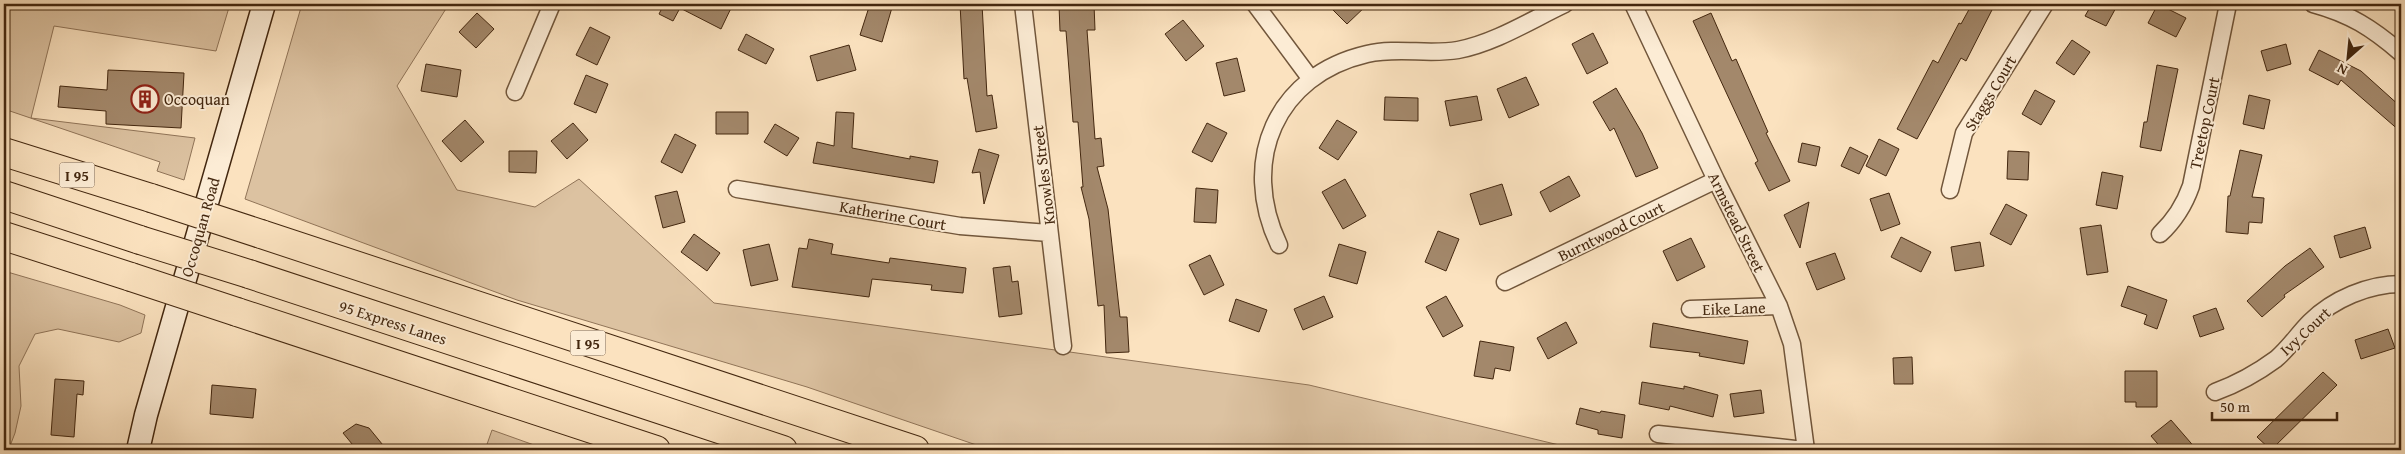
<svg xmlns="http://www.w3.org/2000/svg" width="2405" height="454" viewBox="0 0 2405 454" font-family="'Gentium Book Plus',serif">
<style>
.green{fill:#dcc2a1;stroke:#907458}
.building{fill:#a3886b;stroke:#43270f}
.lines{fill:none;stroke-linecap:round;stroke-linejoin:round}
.street-casing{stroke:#71563b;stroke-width:19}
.secondary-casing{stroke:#43270f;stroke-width:25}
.highway-casing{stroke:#43270f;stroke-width:30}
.street{stroke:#fcecd5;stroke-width:16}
.secondary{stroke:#fcecd5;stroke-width:22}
.highway{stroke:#fbe2bf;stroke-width:28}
.highway-bridge-casing{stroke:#43270f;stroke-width:30;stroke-linecap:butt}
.highway-bridge{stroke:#fbe2bf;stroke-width:28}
.labels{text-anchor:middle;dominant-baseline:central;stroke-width:4;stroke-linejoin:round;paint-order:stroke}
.shield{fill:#fcecd5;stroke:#7a624a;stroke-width:1}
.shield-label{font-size:15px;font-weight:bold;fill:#43270f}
.street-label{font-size:16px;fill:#43270f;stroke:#fcecd5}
.poi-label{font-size:16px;fill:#43270f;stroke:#fcecd5;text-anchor:start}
</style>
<rect width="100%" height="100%" fill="#fbe2bf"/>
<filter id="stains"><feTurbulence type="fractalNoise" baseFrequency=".004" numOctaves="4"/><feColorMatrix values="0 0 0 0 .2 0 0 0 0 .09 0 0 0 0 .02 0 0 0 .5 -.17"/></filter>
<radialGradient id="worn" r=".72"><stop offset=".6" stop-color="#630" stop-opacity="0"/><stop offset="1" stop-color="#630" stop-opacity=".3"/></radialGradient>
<path class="green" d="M4,4H230L216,51L54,26L31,118L195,138L184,180L157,171L160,162L4,109Z
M302,4H449L397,86L457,190L535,207L579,179L714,303L1309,385L1580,450H991L807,387L517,300L245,199Z
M4,271L120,305L145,315L141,333L119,342L58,329L35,334L19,366L21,406L15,433L10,446L4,450Z
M492,430L548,450H485Z"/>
<path class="building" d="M664,4H733L721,29L680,8L673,21L659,14Z
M870,4H893L882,42L860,35Z
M960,4H982L987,96L992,95L997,128L976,132L967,78L964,79Z
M1094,4L1095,30H1087L1095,139L1101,138L1104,166L1097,167L1108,209L1120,317H1127L1129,352L1106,353L1104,305L1098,306L1089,219L1081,187H1083L1078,122H1073L1066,31H1060L1059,5Z
M1327,4H1368L1347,24Z
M1972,4H1995L1966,61L1961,58L1917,139L1897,129L1933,60L1938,63L1959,23L1961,24Z
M2092,4H2118L2106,26L2085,16Z
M2158,4L2186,18L2176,37L2148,23Z
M477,13L494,29L476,48L459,32Z
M1711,13L1732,61L1736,59L1768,132L1766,133L1790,181L1769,191L1755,163L1758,161L1693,21Z
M1183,20L1204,46L1186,61L1165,34Z
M590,27L610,37L597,65L576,55Z
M1593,33L1608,63L1587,74L1572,44Z
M746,34L774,49L766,64L738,50Z
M2072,40L2090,52L2074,75L2056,63Z
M2286,44L2291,64L2267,71L2261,51Z
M849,45L856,70L817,81L810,56Z
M2319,50L2361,71L2401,107V132L2341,80L2338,85L2309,70Z
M1237,58L1245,91L1224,96L1216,63Z
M426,64L461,70L457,97L421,91Z
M2157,65L2178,69L2161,151L2140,147L2144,122H2147Z
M108,70L184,73L181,128L106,124V111L58,107L60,86L107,90Z
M586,75L608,84L596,113L574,104Z
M1526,77L1539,105L1509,118L1497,89Z
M1616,88L1642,133L1658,168L1636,177L1614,128L1610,131L1593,102Z
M2035,90L2055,101L2041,125L2022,114Z
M2249,95L2270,100L2264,129L2243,124Z
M1477,96L1482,120L1450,126L1445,101Z
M1385,97L1418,98V121L1384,120Z
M716,112H748V134H716Z
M836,112L854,113L852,148L910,159V156L938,161L934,183L813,163L817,142L834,146Z
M465,120L484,142L461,162L442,141Z
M1337,120L1357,132L1338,160L1319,148Z
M573,123L588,140L567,159L551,141Z
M1207,123L1227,133L1212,162L1192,152Z
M775,124L799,138L787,156L764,142Z
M675,134L696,145L682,173L661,162Z
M1879,139L1899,149L1886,176L1866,166Z
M1802,143L1820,147L1816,166L1798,162Z
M1850,147L1868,156L1859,174L1841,166Z
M979,149L999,155L984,204L980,172L972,173Z
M2240,150L2262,155L2252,197L2264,198L2262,223L2249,222L2248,234L2226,232L2228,196H2230Z
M509,151H537L536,173L509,172Z
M2008,151L2029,152L2028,180L2007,179Z
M2102,172L2123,176L2117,209L2096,205Z
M1569,176L1580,196L1550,212L1540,192Z
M1345,179L1366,216L1343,229L1322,192Z
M1502,184L1512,215L1480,225L1470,194Z
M1196,188L1218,190L1216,223L1194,222Z
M677,191L685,222L663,228L655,196Z
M1889,193L1900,224L1881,231L1870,199Z
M1809,202L1800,248L1784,215Z
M2006,204L2027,215L2011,245L1990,234Z
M2101,225L2108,272L2087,275L2080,228Z
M2365,227L2371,248L2340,258L2334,236Z
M1438,231L1459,239L1446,271L1425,262Z
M694,234L720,253L707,271L681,252Z
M1901,237L1931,252L1921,272L1891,257Z
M1691,238L1705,267L1677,281L1663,251Z
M809,239L833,244L831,254L889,263L890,258L966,268L963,293L931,290L932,285L872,279L869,297L792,287L799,248L807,249Z
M1980,242L1984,266L1955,271L1951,247Z
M769,244L778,280L751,286L743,250Z
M1339,244L1366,252L1357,284L1329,276Z
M2310,248L2324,267L2284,295L2285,297L2262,317L2247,301L2285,266Z
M1835,253L1845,279L1817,290L1806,263Z
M1210,255L1224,285L1204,295L1189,265Z
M1010,266L1012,282L1018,281L1022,314L999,317L993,268Z
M2128,286L2167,300L2157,329L2144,324L2147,315L2121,306Z
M1324,296L1333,317L1303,330L1294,309Z
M1446,296L1463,326L1443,337L1426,307Z
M1236,299L1267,310L1259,332L1229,321Z
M2216,308L2224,329L2200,337L2193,316Z
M1566,322L1577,343L1548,359L1537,338Z
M1653,323L1748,341L1744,364L1699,356L1700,353L1650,347Z
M2388,329L2395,348L2361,359L2355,340Z
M1480,341L1514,347L1510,371L1495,368L1493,379L1474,376Z
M1912,357L1913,384H1894L1893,358Z
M2125,371H2157V407H2136V402H2125Z
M2323,372L2337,385L2271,450L2257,437Z
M55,379L84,381L83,395L77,394L74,437L51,435Z
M1642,382L1684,389V386L1718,395L1713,417L1670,406L1669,410L1639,404Z
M212,385L256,389L253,418L210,414Z
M1761,390L1764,413L1734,417L1730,394Z
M1580,408L1600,413L1601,411L1625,415L1622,438L1598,434V430L1576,424Z
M2171,420L2197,450H2163L2151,436Z
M356,424L369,428L387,450H357L343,433Z"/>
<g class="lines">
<g class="street-casing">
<path id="street" d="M1023,4L1063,346
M1255,4L1310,78
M1633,4L1716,180L1779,306L1792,344L1806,450
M2313,4C2350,14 2372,28 2401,53
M515,92L552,4
M737,189L960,226L1049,233
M1950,190L1964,133L2045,4
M2160,234C2175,220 2184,206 2191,186L2228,4
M1279,245C1239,161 1276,75 1367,54C1397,47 1428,55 1458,50C1495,43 1531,20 1565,4
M1505,282L1716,180
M1690,309L1779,306
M2215,392C2237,384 2257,373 2276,359C2289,348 2298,334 2310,322C2333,299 2369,284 2401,284
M1658,434L1804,450"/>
</g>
<g class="secondary-casing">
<path id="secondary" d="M138,450L146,415L264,4"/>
</g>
<g class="highway-casing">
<path id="highway" d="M4,152L151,198
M4,195L140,240
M261,234L915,450
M4,236L131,277
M249,274L783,450
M237,312L656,450"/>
</g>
<use href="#street" class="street"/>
<use href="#secondary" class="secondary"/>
<use href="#highway" class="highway"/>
<g class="highway-bridge-casing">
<path id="highway-bridge" d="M151,198L261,234
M140,240L249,274
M131,277L237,312"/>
</g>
<use href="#highway-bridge" class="highway-bridge"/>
</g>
<defs>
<g id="building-ring" transform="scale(1.4375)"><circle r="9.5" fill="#fcecd5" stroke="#8f2418" stroke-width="1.5"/><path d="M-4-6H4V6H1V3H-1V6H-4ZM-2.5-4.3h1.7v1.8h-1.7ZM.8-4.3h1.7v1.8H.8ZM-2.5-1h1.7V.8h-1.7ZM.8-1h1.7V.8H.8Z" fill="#8f2418"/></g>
</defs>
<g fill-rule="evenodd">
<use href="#building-ring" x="145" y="99"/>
</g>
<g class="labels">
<g class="shield">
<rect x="59.5" y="162.5" width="35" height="25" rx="4"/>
<rect x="570.5" y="330.5" width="35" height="25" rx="4"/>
</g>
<g class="shield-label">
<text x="77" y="175">I 95</text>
<text x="588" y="343">I 95</text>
</g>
<g class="street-label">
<text transform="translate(1990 93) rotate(-59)">Staggs Court</text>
<text transform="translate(2204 123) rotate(-78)">Treetop Court</text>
<text transform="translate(1043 175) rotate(-97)">Knowles Street</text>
<text transform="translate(893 215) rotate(10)">Katherine Court</text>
<text transform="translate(1737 222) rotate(64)">Armstead Street</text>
<text transform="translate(200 227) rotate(-74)">Occoquan Road</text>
<text transform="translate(1611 231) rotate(-26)">Burntwood Court</text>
<text transform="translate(1734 308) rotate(-2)">Eike Lane</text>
<text transform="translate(393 322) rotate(18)">95 Express Lanes</text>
<text transform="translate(2305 331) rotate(-43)">Ivy Court</text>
</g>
<g class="poi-label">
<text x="164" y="99">Occoquan</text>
</g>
</g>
<rect width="2405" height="454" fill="none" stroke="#fbe2bf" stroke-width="20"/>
<rect x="5" y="5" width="2395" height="444" fill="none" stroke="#43270f" stroke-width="2.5"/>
<rect x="10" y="10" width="2385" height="434" fill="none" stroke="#43270f"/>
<g transform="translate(2348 58) rotate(207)" stroke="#fcecd5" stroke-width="4" paint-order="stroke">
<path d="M0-4L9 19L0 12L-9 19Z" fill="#43270f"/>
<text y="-8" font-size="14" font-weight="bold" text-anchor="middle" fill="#43270f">N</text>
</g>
<path d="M2212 412v8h125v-8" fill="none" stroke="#43270f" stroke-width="2.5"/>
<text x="2220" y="412" font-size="15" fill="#43270f" stroke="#fcecd5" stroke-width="4" paint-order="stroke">50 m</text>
<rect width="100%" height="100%" filter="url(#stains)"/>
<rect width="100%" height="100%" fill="url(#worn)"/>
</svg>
